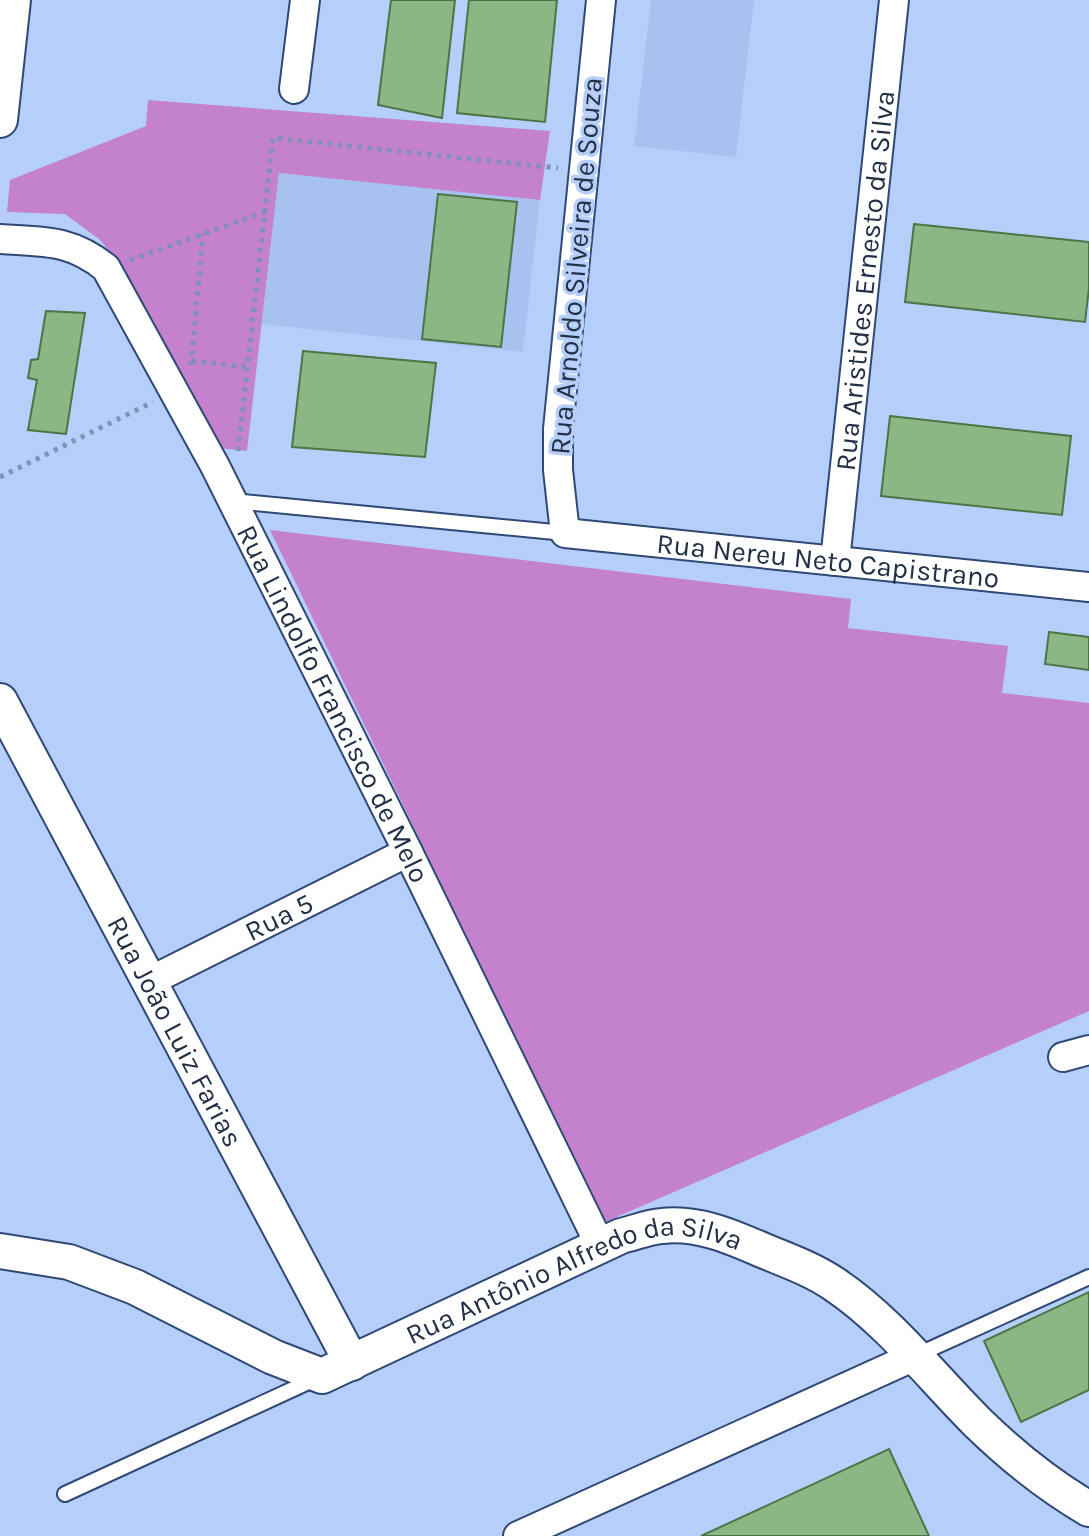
<svg xmlns="http://www.w3.org/2000/svg" width="1089" height="1536" viewBox="0 0 1089 1536" font-family="Karla,sans-serif">
<style>
.built{fill:#a7c2f1}
.green{fill:#c381ce}
.building{fill:#8bb785;stroke:#4c7547;stroke-width:2}
.lines{fill:none;stroke-linecap:round;stroke-linejoin:round}
.service-casing{stroke:#2f4876;stroke-width:18}
.minor-casing{stroke:#2f4876;stroke-width:32}
.tertiary-casing{stroke:#2f4876;stroke-width:38}
.path{stroke:#7e92b5;stroke-width:5;stroke-dasharray:4 6;stroke-linecap:butt}
.service{stroke:#fff;stroke-width:14}
.minor{stroke:#fff;stroke-width:28}
.tertiary{stroke:#fff;stroke-width:34}
.labels{text-anchor:middle;dominant-baseline:central;stroke-width:7;stroke-linejoin:round;paint-order:stroke}
.street-label{font-size:28px;fill:#243046;stroke:#b6cffa}
</style>
<rect width="100%" height="100%" fill="#b6cffa"/>
<path class="built" d="M651,0H754L736,157L634,146Z
M279,173L540,200L523,352L262,324Z"/>
<path class="green" d="M148,100L550,131L540,200L279,173L247,451L219,448L123,266L99,239L65,214L7,212L10,180L146,126Z
M270,530L851,599L848,628L1008,646L1002,693L1089,703V1011L605,1222Z"/>
<path class="building" d="M391,0H455L442,118L378,105Z
M469,0H557L545,122L457,113Z
M438,194L517,202L501,347L422,339Z
M914,224L1089,242V288L1085,322L905,302Z
M46,311L85,313L66,434L28,430L37,380L28,378L31,360L38,359Z
M303,351L436,363L425,457L292,447Z
M890,416L1071,436L1062,515L881,496Z
M1049,632L1089,637V670L1045,664Z
M1089,1292V1390L1021,1422L984,1341Z
M889,1449L929,1536H701Z"/>
<g class="lines">
<g class="service-casing">
<path id="service" d="M233,501L565,533
M915,1356L1089,1277
M65,1494L315,1379"/>
</g>
<g class="minor-casing">
<g id="minor">
<path id="s1" d="M601,0L558,429V470L565,533L1089,587"/>
<path d="M294,89L305,0"/>
<path id="s2" d="M0,239C44,242 70,239 106,268L215,466L408,852L600,1245"/>
<path id="s3" d="M835,561L894,0"/>
<path id="s4" d="M150,981L408,852"/>
<path d="M1063,1057L1089,1050"/>
<path d="M518,1536L915,1356"/>
</g>
</g>
<g class="tertiary-casing">
<g id="tertiary">
<path d="M0,120L13,0"/>
<path id="s5" d="M0,701L352,1363"/>
<path id="s6" d="M0,1251L69,1262L135,1287L273,1357L322,1376L621,1236C634,1233 648,1227 662,1226C697,1222 730,1236 762,1250C786,1260 812,1269 834,1284C889,1321 931,1376 978,1423C1012,1456 1048,1485 1089,1509"/>
</g>
</g>
<path class="path" d="M130,260L265,212
M192,361L248,367
M191,365L203,234
M238,451L273,138L558,168
M0,477L153,402"/>
<use href="#service" class="service"/>
<use href="#minor" class="minor"/>
<use href="#tertiary" class="tertiary"/>
</g>
<g class="labels">
<g class="street-label">
<text transform="translate(576 266) rotate(-85)">Rua Arnoldo Silveira de Souza</text>
<text stroke="none"><textPath href="#s3" startOffset="282">Rua Aristides Ernesto da Silva</textPath></text>
<text stroke="none"><textPath href="#s1" startOffset="800">Rua Nereu Neto Capistrano</textPath></text>
<text stroke="none"><textPath href="#s2" startOffset="604">Rua Lindolfo Francisco de Melo</textPath></text>
<text stroke="none"><textPath href="#s4" startOffset="144">Rua 5</textPath></text>
<text stroke="none"><textPath href="#s5" startOffset="374">Rua João Luiz Farias</textPath></text>
<text stroke="none"><textPath href="#s6" startOffset="622">Rua Antônio Alfredo da Silva</textPath></text>
</g>
</g>
</svg>
